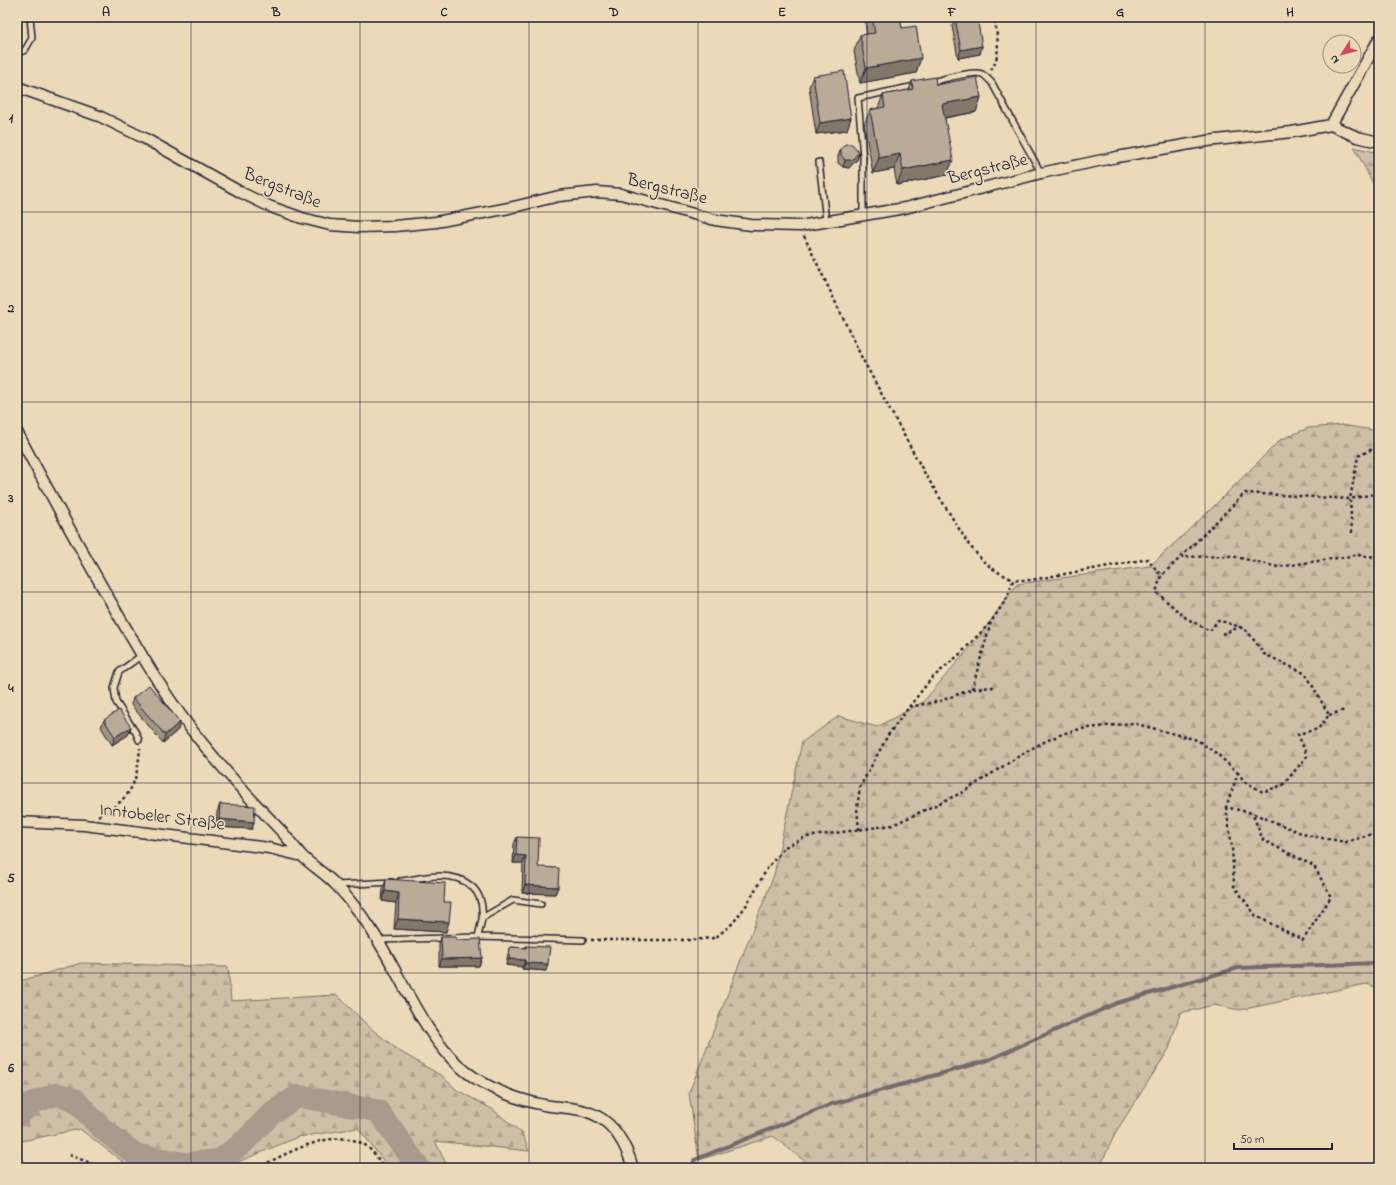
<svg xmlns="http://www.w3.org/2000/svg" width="1396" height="1185" viewBox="0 0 1396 1185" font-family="'Indie Flower',sans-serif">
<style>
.forest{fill:url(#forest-firs);stroke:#787070}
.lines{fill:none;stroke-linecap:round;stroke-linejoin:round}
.stream{stroke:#726a6c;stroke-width:4}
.river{stroke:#a79a8d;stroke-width:23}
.service-casing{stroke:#22223b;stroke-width:8}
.minor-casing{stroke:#22223b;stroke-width:13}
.path{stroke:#22223b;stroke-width:2.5;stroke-dasharray:3 3;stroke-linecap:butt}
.service{stroke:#ebd9b7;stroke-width:5}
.minor{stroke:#ebd9b7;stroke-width:10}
.wall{fill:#9f9383;stroke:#22223b}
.shaded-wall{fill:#82786a;stroke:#22223b}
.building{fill:#b9ab98;stroke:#22223b}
.grid{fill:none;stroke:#22223b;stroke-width:1;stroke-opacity:0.55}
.labels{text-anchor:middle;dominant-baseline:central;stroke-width:3.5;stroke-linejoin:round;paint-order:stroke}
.street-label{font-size:18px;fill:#22223b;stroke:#ebd9b7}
.neatline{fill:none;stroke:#22223b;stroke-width:1.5}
.grid-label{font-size:13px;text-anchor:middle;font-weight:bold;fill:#22223b}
</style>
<defs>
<pattern id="forest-firs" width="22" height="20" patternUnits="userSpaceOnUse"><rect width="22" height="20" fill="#cebea5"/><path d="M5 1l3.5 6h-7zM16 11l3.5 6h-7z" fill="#b1a38f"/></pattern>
</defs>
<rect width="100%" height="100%" fill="#ebd9b7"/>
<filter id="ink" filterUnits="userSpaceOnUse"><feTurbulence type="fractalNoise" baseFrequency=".025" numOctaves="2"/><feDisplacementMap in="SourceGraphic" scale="8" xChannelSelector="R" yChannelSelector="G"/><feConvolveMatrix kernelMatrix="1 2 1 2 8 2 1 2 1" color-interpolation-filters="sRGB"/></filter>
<g filter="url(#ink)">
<path class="forest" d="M1354,147L1379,153V195Z
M1341,425L1379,431V988L1366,984L1240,1010L1214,1005L1180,1013L1169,1049L1117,1130L1099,1168H813L773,1136L699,1160L689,1093L774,875L802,742L839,716L877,727L923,702L978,638L1017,584L1150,566L1209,511L1280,440L1308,428Z
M81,963L228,967L231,1001L337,995L368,1026L399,1051L442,1076L457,1090L492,1109L522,1133L529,1151L435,1141L448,1168H389L358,1128L298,1137L238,1162L204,1168H131L80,1129L17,1142V982Z
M17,1144L25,1168H17Z"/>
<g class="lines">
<path class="stream" d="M694,1168V1160L832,1104L986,1061L1117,1003L1238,968L1379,963"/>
<path class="river" d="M17,1116L32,1103L57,1094L75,1100L99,1126L136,1155L188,1164L220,1160L243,1143L272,1113L298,1096L378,1111L419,1168"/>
<g class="service-casing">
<path id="service" d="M17,54L25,50L32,38L30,17
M930,82C941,80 973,70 982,74C986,76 989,80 992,83L1041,173
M819,162L826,221
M863,216V157L858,98L915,86
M139,740L136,733L116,702L114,688L119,672L142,655
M400,881C412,880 425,876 437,876C465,875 485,889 482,919C481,925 479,931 478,937
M337,885L392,882
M482,918L513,900L541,904
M378,940L478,937L583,940"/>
</g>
<g class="minor-casing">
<path id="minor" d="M17,87L99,116L144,138L242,193L271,207L302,218L330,225L359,227L395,226L436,222L509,208L559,196L597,192L621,194L715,220L751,225L800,226L905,208L1041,173L1117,157L1207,141L1292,132L1331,125
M1331,125L1379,39
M1331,125L1357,137L1379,142
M17,432C49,492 82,552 116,611C142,656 169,703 203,744C228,775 255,804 283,833C289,840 295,848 302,856C312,866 326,874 336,885C344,893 352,903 359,912C392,955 410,1009 445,1051C470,1082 506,1097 544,1105C561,1108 581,1107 597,1116C616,1126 627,1148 633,1168
M17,822L84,825L269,848L302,856"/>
</g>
<path class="path" d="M991,70C1002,55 997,35 994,17
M804,236L862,358L924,472L969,545L984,562L996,571L1013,580
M1352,533L1350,499L1358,456L1379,446
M1181,557L1245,493L1350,499L1379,493
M1379,557L1357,555L1278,567L1232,556L1181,557L1161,576L1156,592L1186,618L1210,631L1218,620L1240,627L1248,632L1264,654L1306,674L1329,715L1318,729L1298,734L1307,756L1283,785L1263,792L1245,782L1238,773L1226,807L1252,813L1306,835L1346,842L1379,832
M1222,634L1240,627
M972,689L991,622L1007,598L1013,580H1031L1148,559L1161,576
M909,707L931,679L960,654L990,623
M1329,715L1345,710
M1226,807L1232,847L1234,886L1256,916L1303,940L1331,897L1314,866L1263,840L1252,813
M98,816C131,800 137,784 140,748
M859,830L857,808L860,787L888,735L909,707L940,701L972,689L994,687
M591,940H690L715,938L733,923L748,903L768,867L785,847L806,837L893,825L963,792L1027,751L1046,741L1062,734L1080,729L1133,723L1197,740L1216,753L1238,773
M69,1155L104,1168
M257,1168C284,1155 329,1129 359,1142C370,1146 378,1158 384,1168"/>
<use href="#service" class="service"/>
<use href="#minor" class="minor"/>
</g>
<path class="wall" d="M864,17H900L902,28L916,73L860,83L854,51L860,35L867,34Z
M955,18L982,46L980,54L958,58L952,26Z
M813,76L847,130L816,134L809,87Z
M912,81L936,85L981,97L976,112L945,118L947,175L897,185L894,169L873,173L864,125L870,110L878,108L883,95L909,90Z
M841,149L859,152L857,160L849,168L843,167L838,163V156Z
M133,698L180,722L178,730L163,743L131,705Z
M104,720L131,727L128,735L112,745L101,727Z
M220,804L254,822L252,829L216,827L217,812Z
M517,837L538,867L558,887L555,894L522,893L523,863H513L514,844Z
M386,879L444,902L446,932L394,929L396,903L382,901L383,889Z
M441,937L456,940L482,958L479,966H439V944Z
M526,946L546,971L522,969L523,967L506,965L508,954L510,947L525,948Z"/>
<path class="shaded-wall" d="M982,46L980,54L958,58L961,50Z
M921,58L916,73L860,83L866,68Z
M981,97L976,112L937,119L942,104Z
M851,118L847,130L816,134L820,123Z
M859,152L857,160L849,168L843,167L845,160Z
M900,154L894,169L873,173L879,158Z
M953,160L947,175L897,185L903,170Z
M180,722L178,730L163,743L165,735Z
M131,727L128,735L112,745L115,737Z
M219,819L254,822L252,829L216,827Z
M516,855L526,856L523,863H513Z
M525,885L558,887L555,894L522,893Z
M385,891L399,893L396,903L382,901Z
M398,919L449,922L446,932L394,929Z
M482,958L479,966H439L442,959Z
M509,959L525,960L523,967L506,965Z
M525,963L548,964L546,971L522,969Z"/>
<path class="building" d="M872,17H900L902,28L916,26L921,58L866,68L860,35L875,33Z
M963,17H977L982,46L961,50L955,18Z
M844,71L851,118L820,123L813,76Z
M935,77L936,85L977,77L981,97L942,104L953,160L903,170L900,154L879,158L870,110L885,107L883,95L913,89L912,81Z
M845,144H852L859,152L852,160H845L841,155V149Z
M149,685L180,722L165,735L133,698Z
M119,710L131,727L115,737L104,720Z
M220,804L255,806L254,822L219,819Z
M517,837L539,838L538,867L559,868L558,887L525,885L526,856L516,855Z
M386,879L445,883L444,902H451L449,922L398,919L399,893L385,891Z
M441,937H456V940L480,939L482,958L442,959Z
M526,946L550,947L548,964L525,963V960L509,959L510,947L526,948Z"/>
</g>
<path class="grid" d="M191,17V1168M360,17V1168M529,17V1168M698,17V1168M867,17V1168M1036,17V1168M1205,17V1168M17,212H1379M17,402H1379M17,592H1379M17,783H1379M17,973H1379"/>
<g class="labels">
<g class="street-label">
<text transform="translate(988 170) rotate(-14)">Bergstraße</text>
<text transform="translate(282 189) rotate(22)">Bergstraße</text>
<text transform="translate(667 190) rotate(14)">Bergstraße</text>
<text transform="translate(162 818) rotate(7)">Inntobeler Straße</text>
</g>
</g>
<rect width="1396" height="1185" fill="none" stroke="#ebd9b7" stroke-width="44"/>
<g transform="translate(1342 54) rotate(234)"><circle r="19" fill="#ebd9b7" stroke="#9b9085"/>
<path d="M0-3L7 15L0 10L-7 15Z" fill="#d1495b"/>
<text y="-6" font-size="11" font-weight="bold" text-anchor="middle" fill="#22223b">N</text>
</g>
<path d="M1234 1143v6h98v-6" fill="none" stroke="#22223b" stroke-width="2"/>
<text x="1240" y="1143" font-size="12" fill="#22223b" stroke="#ebd9b7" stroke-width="3" paint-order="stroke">50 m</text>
<rect x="22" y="22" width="1352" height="1141" class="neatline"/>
<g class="grid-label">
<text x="106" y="16">A</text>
<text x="276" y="16">B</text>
<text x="444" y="16">C</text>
<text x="614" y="16">D</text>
<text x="782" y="16">E</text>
<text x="952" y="16">F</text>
<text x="1120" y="16">G</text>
<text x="1290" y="16">H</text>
<text x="11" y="122">1</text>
<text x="11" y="312">2</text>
<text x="11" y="502">3</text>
<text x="11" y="692">4</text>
<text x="11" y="882">5</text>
<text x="11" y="1072">6</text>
</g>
</svg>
